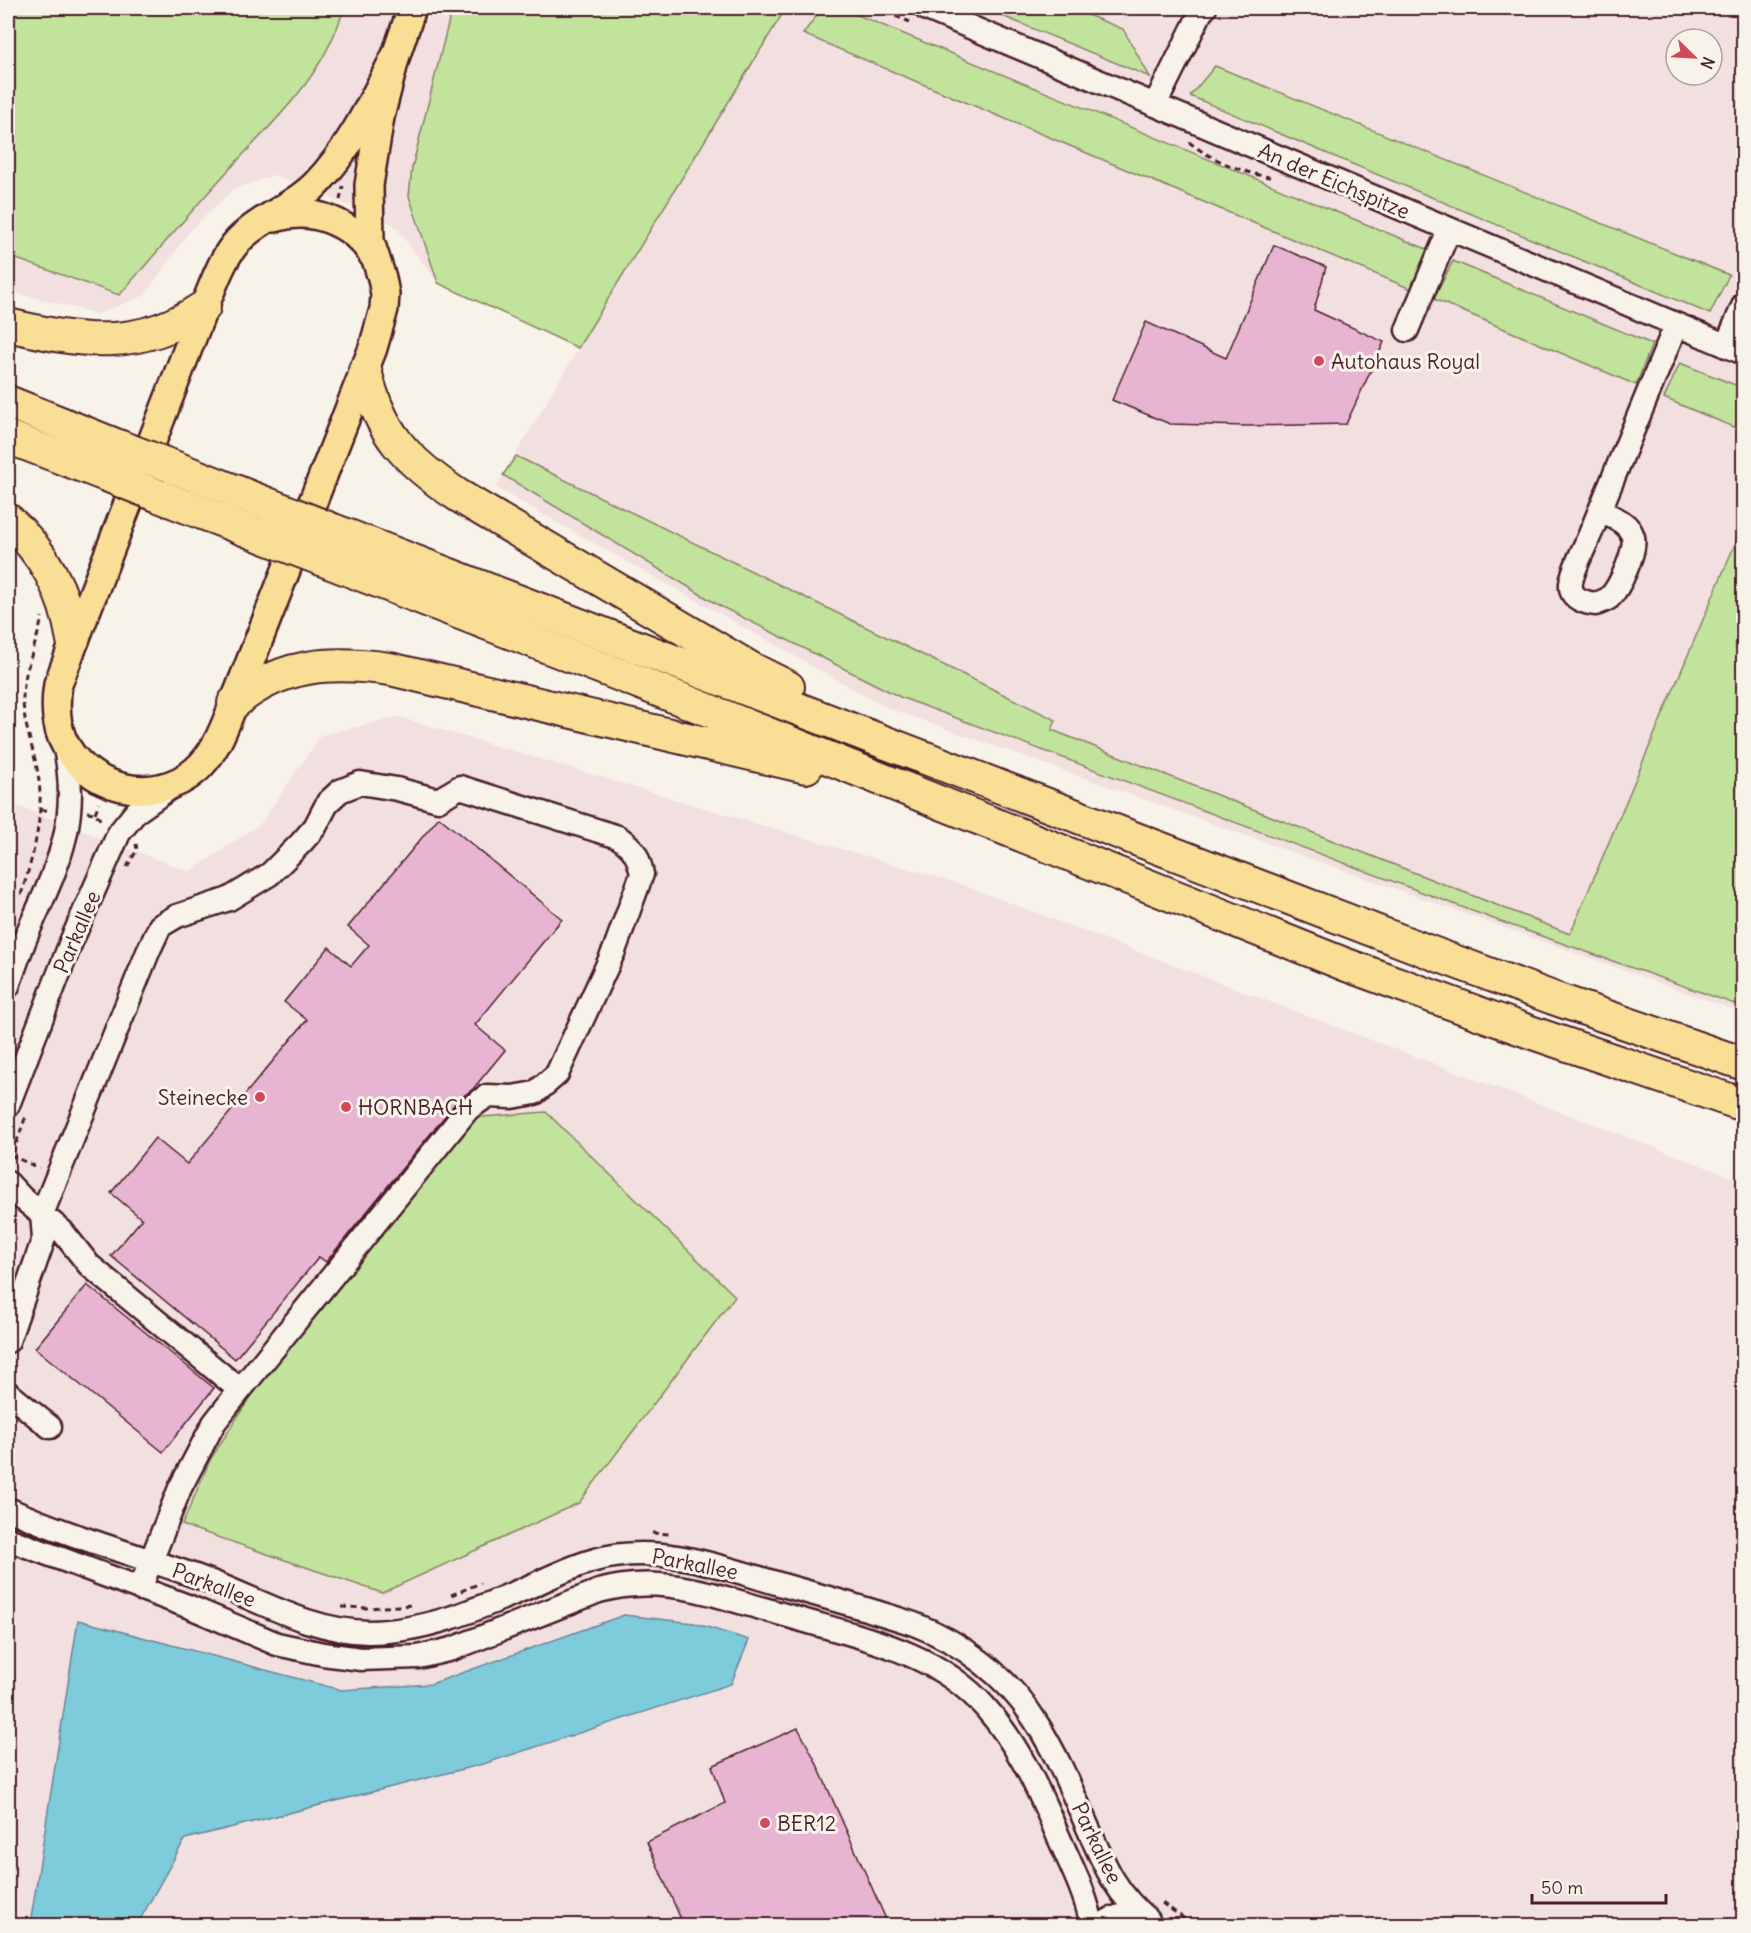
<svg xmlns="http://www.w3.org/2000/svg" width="1751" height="1933" viewBox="0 0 1751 1933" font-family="Delius,sans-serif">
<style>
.built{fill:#f2e0e1;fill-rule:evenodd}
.green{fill:#c2e39c;stroke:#868164;stroke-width:1.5}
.water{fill:#7ecbdc;stroke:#698695;stroke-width:1.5}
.building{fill:#e7b4d2;stroke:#4a1f2b;stroke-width:1.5}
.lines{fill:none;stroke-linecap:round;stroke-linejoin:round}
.minor-casing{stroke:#4a1f2b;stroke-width:27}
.major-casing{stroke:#4a1f2b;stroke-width:32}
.highway-casing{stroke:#4a1f2b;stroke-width:36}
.path{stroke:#4a1f2b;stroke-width:3;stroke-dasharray:6 4.5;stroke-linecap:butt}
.minor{stroke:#f7f3e8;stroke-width:22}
.major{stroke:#f9df96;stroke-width:27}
.highway{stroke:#f9df96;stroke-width:32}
.highway-bridge-casing{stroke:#4a1f2b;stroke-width:36;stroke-linecap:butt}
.highway-bridge{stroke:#f9df96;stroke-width:32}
.poi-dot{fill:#d1495b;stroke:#f7f3e8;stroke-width:2}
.labels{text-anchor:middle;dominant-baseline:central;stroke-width:6;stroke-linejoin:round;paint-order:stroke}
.street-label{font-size:21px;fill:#4a1f2b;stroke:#f7f3e8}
.poi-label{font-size:21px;fill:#4a1f2b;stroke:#f7f3e8;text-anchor:start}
</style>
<rect width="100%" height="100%" fill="#f7f3e8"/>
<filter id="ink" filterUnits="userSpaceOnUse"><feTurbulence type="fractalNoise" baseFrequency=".0167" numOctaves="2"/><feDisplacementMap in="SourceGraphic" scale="12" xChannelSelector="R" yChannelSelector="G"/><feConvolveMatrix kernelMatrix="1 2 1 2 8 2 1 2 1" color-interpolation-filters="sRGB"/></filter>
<g filter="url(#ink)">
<path class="built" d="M8,8H1743V1013L885,707L496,488L578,348L438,283L393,224L275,175L232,190L189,232L145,295L98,314L8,291ZM1676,39H1712V75H1676Z
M399,717L960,884L1743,1181V1925H8V796L10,803L190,872L261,823L321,735Z"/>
<path class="green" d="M8,8H344C321,85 267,126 216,184C183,220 152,259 119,295L8,256Z
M452,8H786L578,348L438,283L409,196L412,168Z
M822,8L848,11L1429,250L1411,289L803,34Z
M983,8H1070L1123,29L1150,77Z
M1215,66L1729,275L1710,314L1190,96Z
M1453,261L1652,344L1636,385L1434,299Z
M1680,363L1743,388V431L1664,398Z
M516,456L1056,720L1052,730L1570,934L1743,525V1007L1499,921L900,697L720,606L503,475Z
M546,1112L735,1296L579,1503L382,1593L182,1525L210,1460L252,1394L468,1122L482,1117Z"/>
<path class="water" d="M624,1615L694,1623L749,1640L731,1684L483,1764L185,1839L137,1925H30L78,1620L341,1690L431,1684Z"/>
<path class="building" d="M1274,245L1326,267L1314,310L1384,342L1346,424L1246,426L1170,424L1112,400L1146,322L1226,358Z
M439,817L562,919L475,1025L505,1050L473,1089L458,1100L326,1262L319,1257L235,1359L111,1256L142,1219L111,1193L155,1138L187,1164L307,1020L284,1002L329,947L351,966L369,945L348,927Z
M87,1285L214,1388L163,1452L35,1348Z
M798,1728L815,1760L889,1926H684L647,1842L725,1803L712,1766Z"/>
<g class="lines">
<g class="minor-casing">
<path id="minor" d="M925,8L1744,353
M1155,105L1201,12L1205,8
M1407,330L1449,230
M1726,346L1744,304
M1600,511C1612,517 1629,522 1633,537C1637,550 1619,589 1609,598C1605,601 1600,602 1596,604C1586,603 1572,599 1571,588C1569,576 1586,545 1591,532C1619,463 1648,394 1676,325
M8,986C15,966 22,945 31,925C60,861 81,816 64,744
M8,1105L71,942L119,833L136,812L171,787
M8,1183L22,1198L62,1231L89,1265L240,1390
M8,1341L44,1238L42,1214L148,952L160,926L177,916L229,899L270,874L301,843L315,827L328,802L340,791L360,783L397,789L438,800L460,787L618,837C634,848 638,855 642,874L614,951L557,1074L535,1093L512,1097L487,1096L468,1109L240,1390L214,1423L180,1488L140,1589
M8,1393L50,1427
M8,1509C71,1537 137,1555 201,1578C257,1598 307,1631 368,1632C427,1632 480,1608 533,1585C553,1576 573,1566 595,1560C660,1542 724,1568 786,1586C829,1598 872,1610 914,1624C961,1642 1007,1676 1034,1719C1055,1751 1070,1786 1085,1821C1103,1861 1113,1891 1148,1920
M8,1539L190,1607L277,1644L323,1654L361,1659L418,1657L452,1649L599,1591C638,1580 673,1584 712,1594C747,1604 782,1614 816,1624C877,1641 942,1658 985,1707C1016,1742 1035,1782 1053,1824C1066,1856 1086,1891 1092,1926
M1101,1926C1115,1914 1131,1912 1147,1919"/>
</g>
<g class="major-casing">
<path id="major" d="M396,55C373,100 351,148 316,184C295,206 266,215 244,235C223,253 215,282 204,307L58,684C55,703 55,720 62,738C84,789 154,807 196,770C216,752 224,728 234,703L373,348L384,309L385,294L382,278L370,241L369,185L380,117L396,55L412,8
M275,218C313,206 354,223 374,257"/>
</g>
<g class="highway-casing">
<path id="highway" d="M8,325C80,342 139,352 204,307
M365,370C379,433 406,461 459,496L750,668L788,687
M8,402L118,446
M8,437L106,475
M171,466L293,514
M159,496L282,544
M8,520C45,553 65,592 73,640
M333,530L1440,956L1553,998L1744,1064
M321,559L633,680L1344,964L1530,1032L1744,1105
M234,703C281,663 331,661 390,669L806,767"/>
</g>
<path class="path" d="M876,8L910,22
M1189,142C1208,158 1245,174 1270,177
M340,200L343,186
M41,810H51
M87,812L95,813L103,823
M95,813L99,803
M127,867L137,850L136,844
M21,895C33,856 45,816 38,774C34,749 23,724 23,698C23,671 37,644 42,617
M10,1155L39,1168
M9,1163L26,1116
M652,1533L670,1534
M451,1595L481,1583
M341,1607L369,1608L413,1605
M1162,1903L1195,1926"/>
<use href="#minor" class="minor"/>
<use href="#major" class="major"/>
<use href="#highway" class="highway"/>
<g class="highway-bridge-casing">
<path id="highway-bridge" d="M118,446L171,466
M106,475L159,496
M293,514L333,530
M282,544L321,559"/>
</g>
<use href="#highway-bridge" class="highway-bridge"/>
</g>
</g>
<g class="poi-dot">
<circle cx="1319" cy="361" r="6"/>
<circle cx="260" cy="1097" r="6"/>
<circle cx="346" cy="1107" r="6"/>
<circle cx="765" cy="1823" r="6"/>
</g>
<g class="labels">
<g class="street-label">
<text transform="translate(1334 181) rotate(23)">An der Eichspitze</text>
<text transform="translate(77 932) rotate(-67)">Parkallee</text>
<text transform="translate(695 1564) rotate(11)">Parkallee</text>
<text transform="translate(214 1585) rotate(21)">Parkallee</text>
<text transform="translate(1097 1843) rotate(64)">Parkallee</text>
</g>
<g class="poi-label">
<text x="1331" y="361">Autohaus Royal</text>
<text x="248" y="1097" text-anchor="end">Steinecke</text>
<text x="358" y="1107">HORNBACH</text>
<text x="777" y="1823">BER12</text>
</g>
</g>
<rect width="1751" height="1933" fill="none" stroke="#f7f3e8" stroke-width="30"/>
<rect x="15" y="15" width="1721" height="1903" fill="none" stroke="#4a1f2b" stroke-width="2" filter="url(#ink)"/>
<g transform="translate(1694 57) rotate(114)"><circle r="28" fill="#f7f3e8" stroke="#b29e9c" stroke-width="1.5"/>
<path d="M0-4.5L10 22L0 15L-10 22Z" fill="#d1495b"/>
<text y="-9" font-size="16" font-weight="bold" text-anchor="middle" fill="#4a1f2b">N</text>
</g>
<path d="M1532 1894v9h134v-9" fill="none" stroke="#4a1f2b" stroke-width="3"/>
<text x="1541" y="1894" font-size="18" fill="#4a1f2b" stroke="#f7f3e8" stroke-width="4.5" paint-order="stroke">50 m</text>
</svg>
